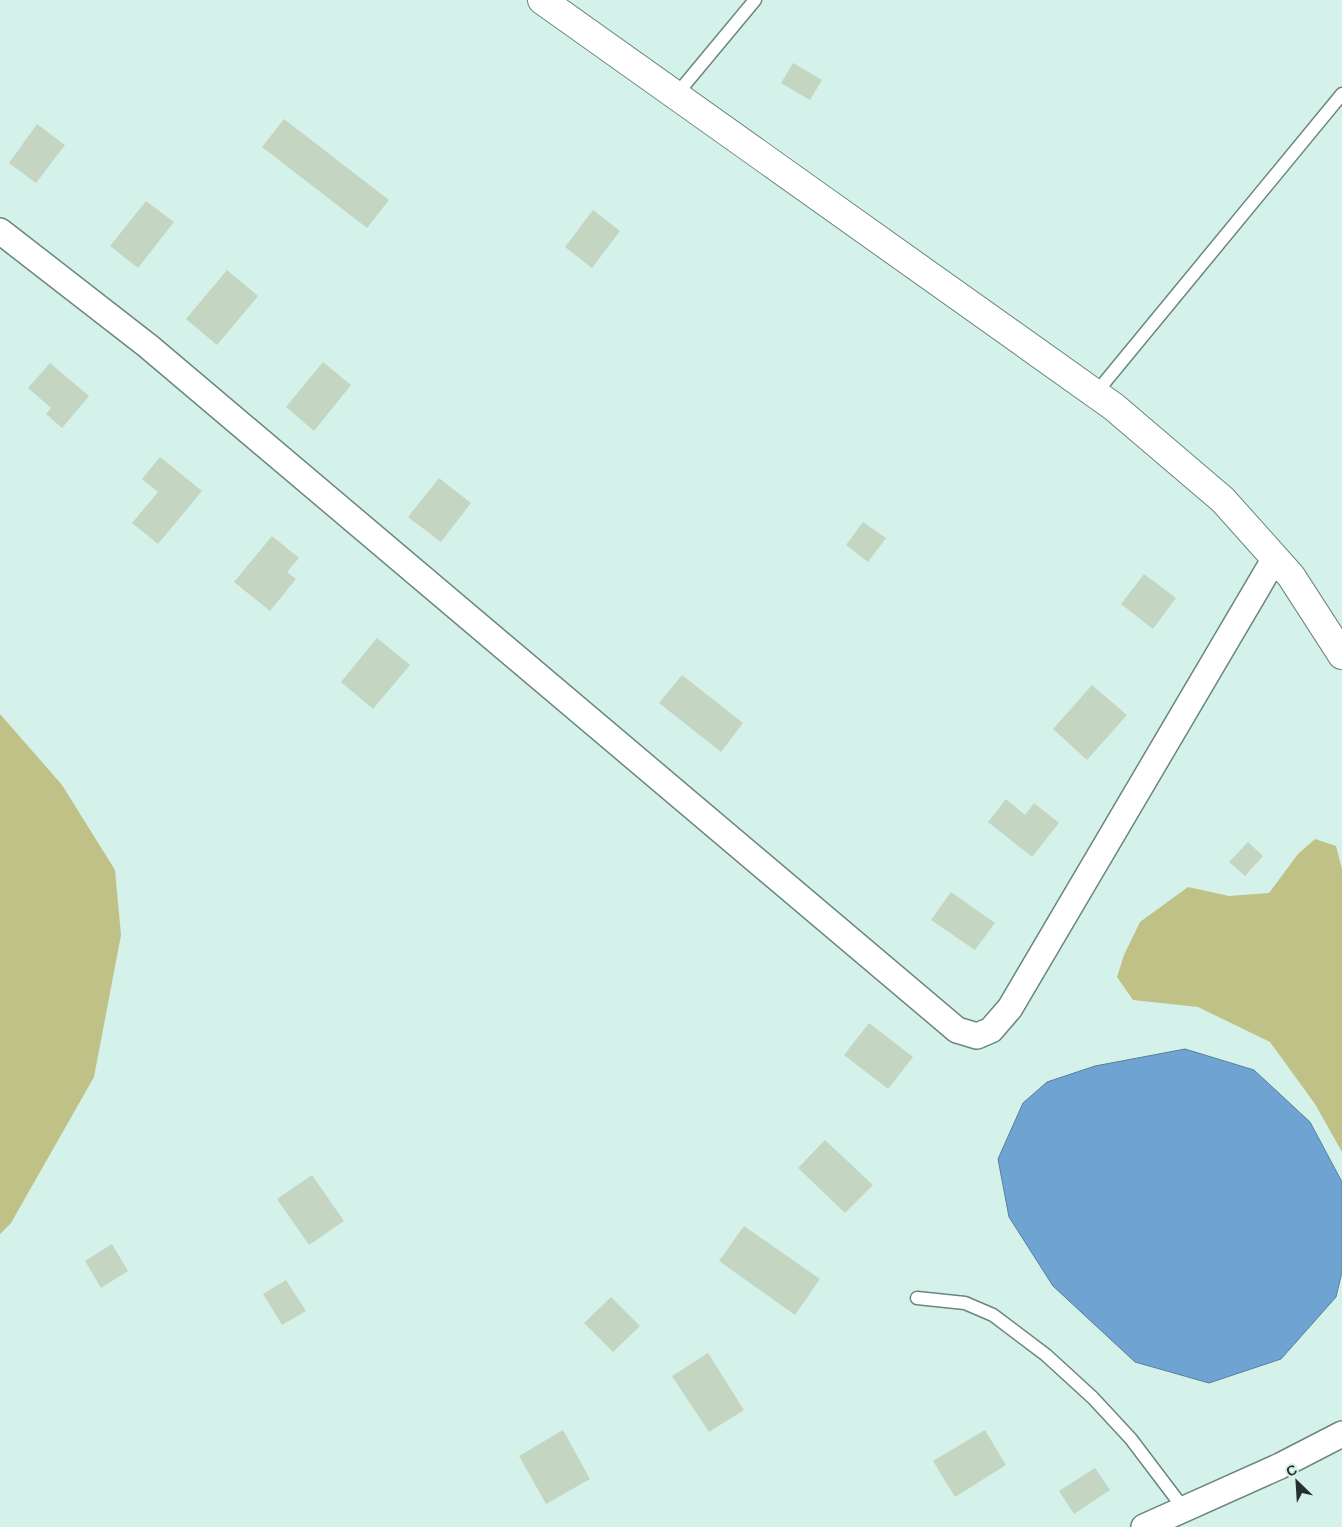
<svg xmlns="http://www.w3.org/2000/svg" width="1342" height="1527" viewBox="0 0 1342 1527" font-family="Helvetica,sans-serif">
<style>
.green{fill:#c0c186}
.water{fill:#6ea3d2;stroke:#5880a0}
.building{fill:#c4d6c2}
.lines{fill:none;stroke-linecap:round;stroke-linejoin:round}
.lane-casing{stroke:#6a867f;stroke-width:15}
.street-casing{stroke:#6a867f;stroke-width:28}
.secondary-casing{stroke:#6a867f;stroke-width:30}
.lane{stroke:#fff;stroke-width:12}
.street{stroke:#fff;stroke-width:25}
.secondary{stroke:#fff;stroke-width:28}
</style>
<rect width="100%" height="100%" fill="#d4f2ea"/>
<path class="green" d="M0,714L62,785L115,870L121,935L94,1077L11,1223L0,1234Z
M1315,839L1336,846L1342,869V1152L1315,1104L1270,1042L1198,1007L1133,1000L1117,977L1124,955L1140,922L1188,887L1229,896L1269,893L1298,854Z"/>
<path class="water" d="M1185,1049L1254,1070L1310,1122L1342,1182V1272L1336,1297L1281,1359L1209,1383L1135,1362L1053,1286L1009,1217L998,1159L1023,1103L1047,1082L1095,1066Z"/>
<path class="building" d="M793,63L822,80L810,100L781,83Z
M284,119L389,200L367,228L262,147Z
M37,124L65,145L36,183L9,163Z
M146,201L174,222L138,268L110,246Z
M593,210L620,231L592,268L565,247Z
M227,270L258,296L217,345L186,319Z
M323,362L351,385L314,431L286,407Z
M50,363L89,396L62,428L46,414L51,408L28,388Z
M160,457L202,491L158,544L132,523L158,492L142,479Z
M439,478L471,503L441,542L408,517Z
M863,522L886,538L868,562L846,545Z
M272,536L299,558L287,572L296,579L270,611L234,582Z
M1144,574L1176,598L1153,629L1121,604Z
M377,638L410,665L373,709L341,682Z
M682,675L743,723L721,752L659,703Z
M1092,685L1127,715L1087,760L1053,729Z
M1006,799L1025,815L1034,803L1059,823L1032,857L988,822Z
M1248,842L1263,856L1245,876L1229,862Z
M951,892L995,923L975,950L931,920Z
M869,1023L913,1057L888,1089L844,1055Z
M825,1140L873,1185L845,1213L798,1168Z
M312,1175L344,1221L309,1245L277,1199Z
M744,1226L820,1279L795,1315L719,1261Z
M112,1244L128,1271L101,1288L85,1261Z
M286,1280L306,1311L282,1325L263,1294Z
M611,1297L640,1326L613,1352L584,1323Z
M708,1353L744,1410L709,1432L672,1376Z
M563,1430L590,1479L546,1504L519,1456Z
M985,1430L1006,1465L955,1497L933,1461Z
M1095,1468L1110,1490L1074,1514L1059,1491Z"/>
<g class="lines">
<g class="lane-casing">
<path id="lane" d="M676,95L755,0
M1095,394L1342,94
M917,1298L965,1303L993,1315L1046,1355L1093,1398L1131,1439L1184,1509"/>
</g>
<g class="street-casing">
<path id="street" d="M0,231L148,346L957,1030L977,1036L991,1030L1010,1008L1275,558
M1144,1527L1280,1466L1342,1434"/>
</g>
<g class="secondary-casing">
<path id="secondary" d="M542,0L1114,407L1223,500L1291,576L1342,655"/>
</g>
<use href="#lane" class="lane"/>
<use href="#street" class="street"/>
<use href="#secondary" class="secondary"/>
</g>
<g transform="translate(1297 1482) rotate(335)" stroke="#d4f2ea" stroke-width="4" paint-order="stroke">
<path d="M0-4L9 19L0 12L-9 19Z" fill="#24302d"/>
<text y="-8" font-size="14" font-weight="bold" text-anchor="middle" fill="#24302d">С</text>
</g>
</svg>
